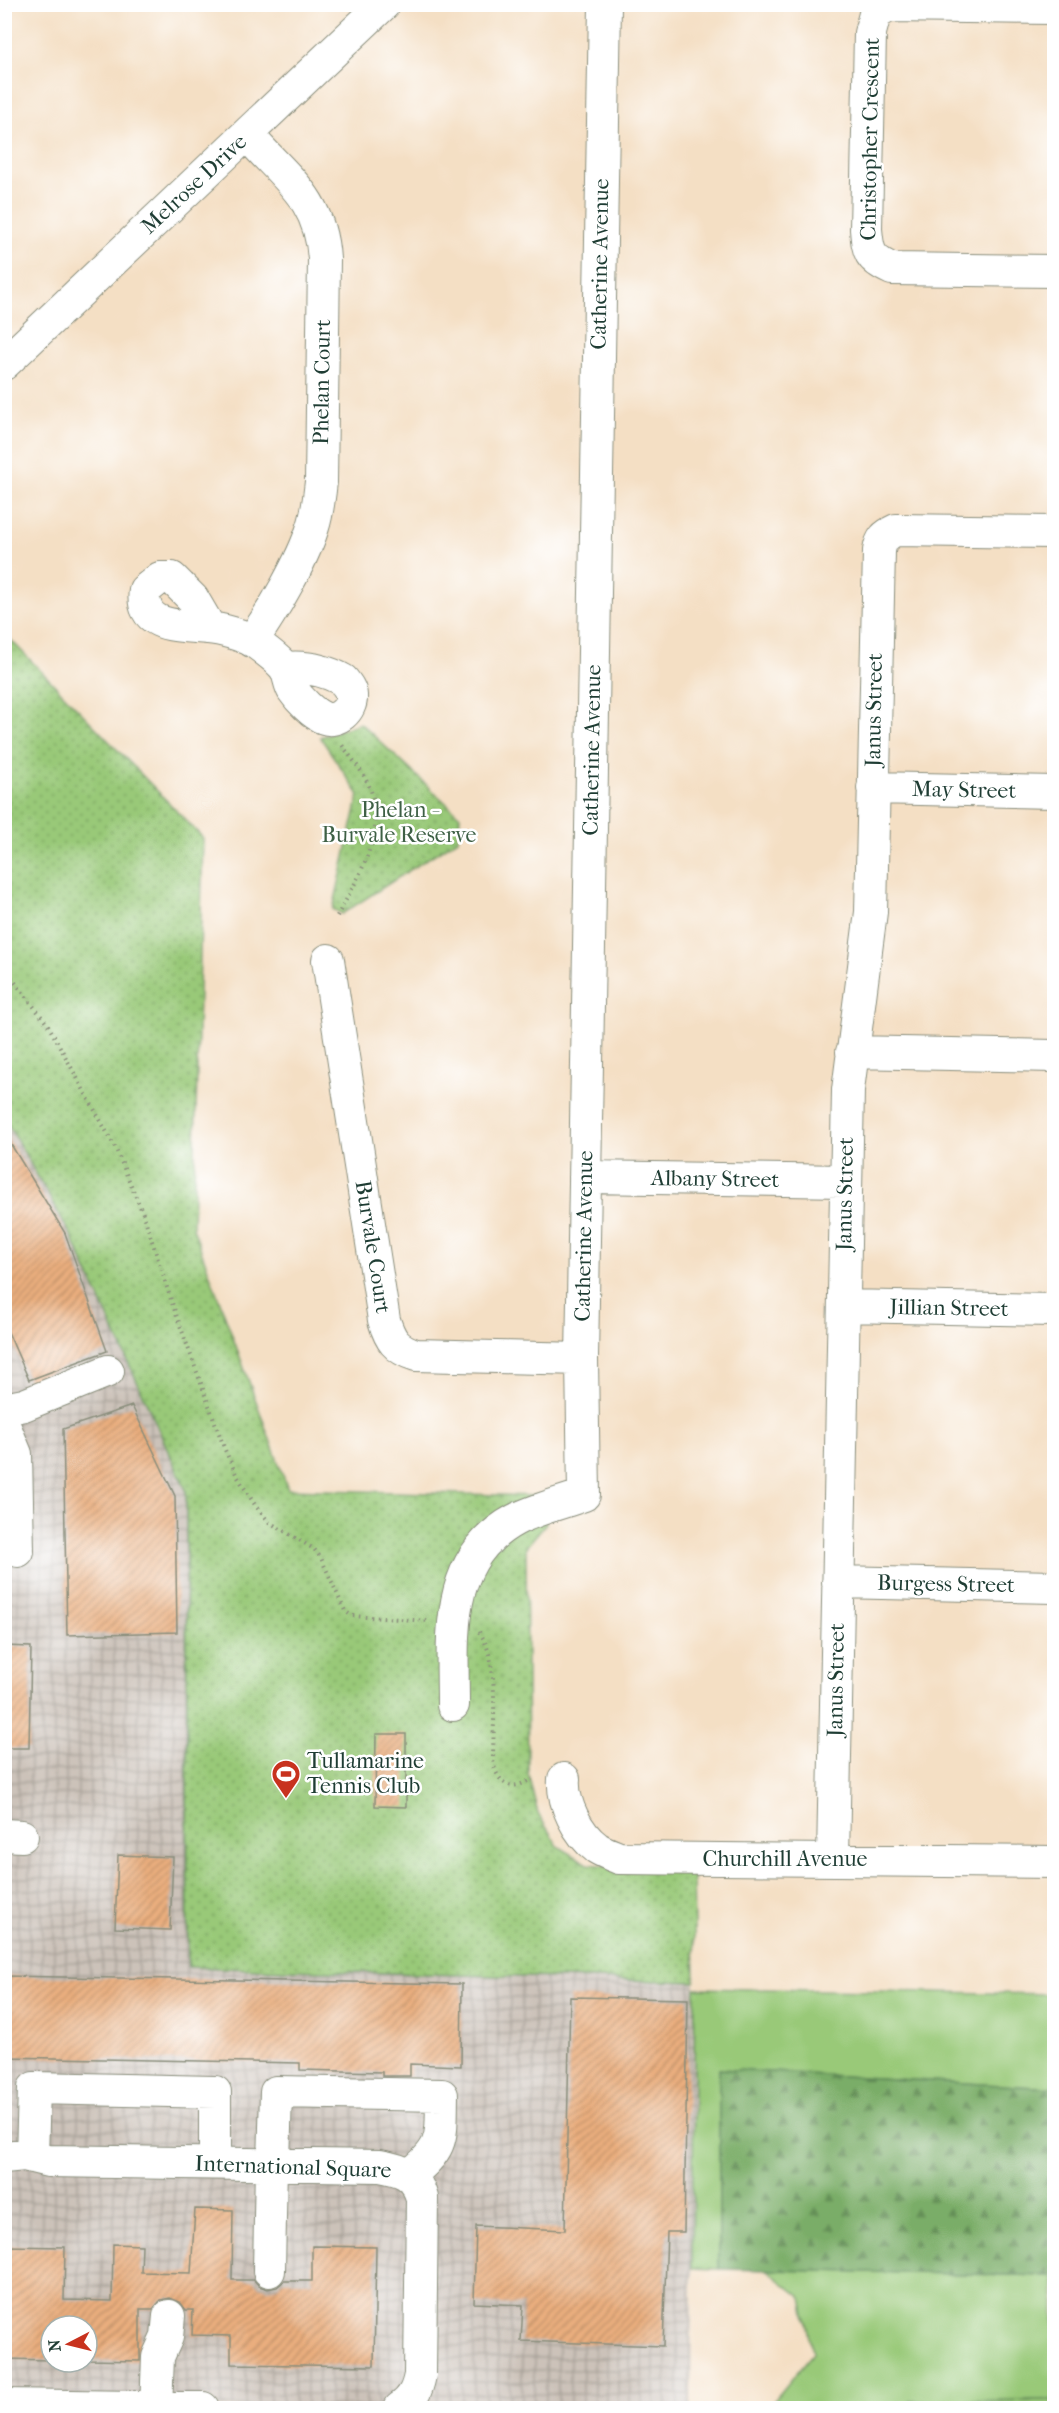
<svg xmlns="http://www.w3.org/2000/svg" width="1059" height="2413" viewBox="0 0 1059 2413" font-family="'IM FELL French Canon',serif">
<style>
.industrial{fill:url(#industrial-grid);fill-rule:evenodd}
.grass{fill:#99c978;stroke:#5c8356;stroke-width:1.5}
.forest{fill:url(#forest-firs);stroke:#4c754e;stroke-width:1.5}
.wetland{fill:url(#wetland-marsh);stroke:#5c8356;stroke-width:1.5}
.park{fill:url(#park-dots);stroke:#5c8356;stroke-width:1.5}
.building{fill:url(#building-hatch)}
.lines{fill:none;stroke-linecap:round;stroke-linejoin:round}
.minor-casing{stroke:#8a8e7c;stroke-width:34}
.path{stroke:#8a8e7c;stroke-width:4;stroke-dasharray:1.5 4.5;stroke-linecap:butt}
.minor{stroke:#fff;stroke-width:32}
.labels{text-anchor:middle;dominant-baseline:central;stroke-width:5;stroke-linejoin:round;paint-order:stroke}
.street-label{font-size:22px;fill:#1f3d34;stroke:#fff}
.park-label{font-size:22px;fill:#3e6045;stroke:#fff}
.poi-label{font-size:22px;fill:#1f3d34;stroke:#fff;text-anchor:start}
</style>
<defs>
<pattern id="industrial-grid" width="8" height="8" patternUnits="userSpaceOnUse" patternTransform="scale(1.5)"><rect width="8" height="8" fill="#ccc2b9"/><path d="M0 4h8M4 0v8" fill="none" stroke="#a59f97"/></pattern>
<pattern id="forest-firs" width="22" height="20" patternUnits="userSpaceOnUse" patternTransform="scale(1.5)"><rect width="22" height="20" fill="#7aad68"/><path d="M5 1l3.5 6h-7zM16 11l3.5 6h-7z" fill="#638e56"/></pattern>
<pattern id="wetland-marsh" width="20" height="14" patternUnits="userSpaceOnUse" patternTransform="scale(1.5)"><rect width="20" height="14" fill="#99c978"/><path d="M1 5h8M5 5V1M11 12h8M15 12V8" fill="none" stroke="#7ca463"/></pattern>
<pattern id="park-dots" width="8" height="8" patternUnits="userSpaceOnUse" patternTransform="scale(1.5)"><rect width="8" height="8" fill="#99c978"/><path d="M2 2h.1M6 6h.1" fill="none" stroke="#7ca463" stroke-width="1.8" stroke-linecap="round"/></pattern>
<pattern id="building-hatch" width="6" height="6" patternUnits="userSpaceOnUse" patternTransform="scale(1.5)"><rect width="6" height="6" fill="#eaae7e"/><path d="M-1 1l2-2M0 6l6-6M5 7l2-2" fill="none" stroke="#bd8f68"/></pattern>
</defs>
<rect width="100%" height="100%" fill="#fff"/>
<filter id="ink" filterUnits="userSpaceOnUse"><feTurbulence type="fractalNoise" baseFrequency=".0167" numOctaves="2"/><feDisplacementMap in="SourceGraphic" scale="12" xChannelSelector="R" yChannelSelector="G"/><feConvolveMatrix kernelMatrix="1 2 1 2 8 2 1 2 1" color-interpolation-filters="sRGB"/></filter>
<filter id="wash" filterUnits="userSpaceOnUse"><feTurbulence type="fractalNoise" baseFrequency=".008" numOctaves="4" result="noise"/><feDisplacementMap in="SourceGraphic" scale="24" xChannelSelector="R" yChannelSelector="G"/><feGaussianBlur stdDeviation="1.35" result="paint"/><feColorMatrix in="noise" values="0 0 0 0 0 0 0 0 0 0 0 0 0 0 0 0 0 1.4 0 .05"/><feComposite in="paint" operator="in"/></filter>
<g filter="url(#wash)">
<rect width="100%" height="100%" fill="#f4dfc4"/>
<path class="industrial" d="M4,1119L70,1233L186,1490L188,1967L695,1982L691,2408H5ZM51,2326H87V2362H51Z"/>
<path class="grass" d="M695,1988L1054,1994V2088L719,2069V2269L692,2268Z
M767,2270L1054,2276V2400L910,2401L903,2408H768L813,2353L802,2298Z"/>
<path class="forest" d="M719,2069L1054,2088V2276L719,2269Z"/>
<path class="wetland" d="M1054,2400V2408H903L910,2401Z"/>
<path class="park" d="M5,634L203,838L193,1228L288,1489L536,1496L546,1523L526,1547L528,1773L538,1814L558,1846L588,1864L693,1872L695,1982L188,1967L186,1490L70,1233L5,1119Z
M360,723L460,816L458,839L342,914L333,909L359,795L320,737Z"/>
<g id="blocks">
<path class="building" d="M4,1133L65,1233L107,1351L29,1380L4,1323Z
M132,1406L175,1496L177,1632L67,1635L63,1429Z
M4,1646L31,1647L29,1748H4Z
M376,1734H406V1807L375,1806Z
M118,1855L173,1857L170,1930L115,1928Z
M4,1976L462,1984L461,2066L410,2064V2076H382V2072L300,2070V2063L4,2057Z
M570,1997L688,1999L684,2232H667L663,2346L521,2341L523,2305L474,2303L476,2226L565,2230Z
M195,2209L233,2210L232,2280H254L259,2286L268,2289L277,2287L284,2281H312V2246L376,2247L374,2366L231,2364V2336L192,2335L193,2310H186L180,2302L170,2298L161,2300L153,2309H140V2361L87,2360V2326H51V2360L4,2359V2246L65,2247L64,2300L112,2301L113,2244L142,2245L141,2272L191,2273Z"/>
</g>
</g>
<g filter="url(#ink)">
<use href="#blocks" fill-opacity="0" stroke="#8a8e7c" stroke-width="1.5"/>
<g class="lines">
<g class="minor-casing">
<path id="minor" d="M1054,8L889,6L875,14L870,33L866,229C868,252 869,259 892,269L1054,271
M247,134C284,178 320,196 324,259L321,482C319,497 318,512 313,527C302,562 273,611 252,641
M4,364L384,4
M210,628L193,599L172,578H160L145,590C139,630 182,625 208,628C221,629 242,635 253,641C260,646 280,661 285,668C289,674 289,683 293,690C299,699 313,714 324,718C337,723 352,710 351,696C351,690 347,685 343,680C325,670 305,666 285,668
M873,788L1054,792
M328,960L384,1320C390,1340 396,1349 416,1355L582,1359
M852,1052L1054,1056
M585,1177L845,1181
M844,1306L1054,1310
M4,1409L24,1405L108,1371
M4,1425L16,1454L18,1551
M838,1582L1054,1587
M453,1705C453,1637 443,1559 515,1520C536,1509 562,1503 584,1495L582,1359L605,4
M564,1779C562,1803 578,1834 597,1848C603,1852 612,1855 619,1858L1054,1862
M4,1835L22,1836
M833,1858L848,1090L871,912L879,551C881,539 885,535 896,530L1054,532
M4,2157L24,2155L48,2161L380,2166C403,2170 415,2174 422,2198L420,2375C417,2390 413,2399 400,2408
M32,2157L34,2088L215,2092V2163
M274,2164L276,2092L442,2095C441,2140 445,2146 409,2176
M269,2271L271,2164
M4,2405L203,2408
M156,2408L158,2357L167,2337L169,2316"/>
</g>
<path class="path" d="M337,916C357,880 384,838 372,794C367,776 351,758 340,742
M4,968L48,1025L115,1147L144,1216L172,1303L225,1450L237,1476L255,1505L269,1522L314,1549L321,1558L345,1611L352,1616L430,1621
M479,1632C500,1658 493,1725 493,1759C494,1772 502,1789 518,1785C523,1784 527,1781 532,1779"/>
<use href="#minor" class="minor"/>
</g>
</g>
<defs>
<g id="stadium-pin" transform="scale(1.5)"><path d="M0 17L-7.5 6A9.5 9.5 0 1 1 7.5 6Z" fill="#c8321e" stroke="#fff"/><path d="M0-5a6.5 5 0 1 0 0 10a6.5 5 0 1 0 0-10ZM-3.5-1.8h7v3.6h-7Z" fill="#fff"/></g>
</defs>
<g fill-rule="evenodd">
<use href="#stadium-pin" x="286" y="1774"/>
</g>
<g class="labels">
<g class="street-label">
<text transform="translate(870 139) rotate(-89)">Christopher Crescent</text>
<text transform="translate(194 184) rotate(-43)">Melrose Drive</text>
<text transform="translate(600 264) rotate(-89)">Catherine Avenue</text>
<text transform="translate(322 382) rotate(-89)">Phelan Court</text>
<text transform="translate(874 710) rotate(-89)">Janus Street</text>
<text transform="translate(592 750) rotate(-89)">Catherine Avenue</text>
<text transform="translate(964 790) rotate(1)">May Street</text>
<text transform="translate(715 1179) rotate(1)">Albany Street</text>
<text transform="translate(845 1194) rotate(-89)">Janus Street</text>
<text transform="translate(584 1236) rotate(-89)">Catherine Avenue</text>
<text transform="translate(373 1247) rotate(81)">Burvale Court</text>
<text transform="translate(949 1308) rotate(1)">Jillian Street</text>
<text transform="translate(946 1584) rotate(1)">Burgess Street</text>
<text transform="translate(836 1680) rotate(-89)">Janus Street</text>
<text x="785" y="1859">Churchill Avenue</text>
<text transform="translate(293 2167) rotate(2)">International Square</text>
</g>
<g class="park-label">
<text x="399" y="810">Phelan -<tspan x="399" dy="25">Burvale Reserve</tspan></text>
</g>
<g class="poi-label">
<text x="307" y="1761">Tullamarine<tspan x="307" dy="25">Tennis Club</tspan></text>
</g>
</g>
<rect width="1059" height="2413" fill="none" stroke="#fff" stroke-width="24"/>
<g transform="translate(69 2344) rotate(263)"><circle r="28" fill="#ffffff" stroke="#a5b1ae" stroke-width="1.5"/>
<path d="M0-4.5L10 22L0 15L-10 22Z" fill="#c8321e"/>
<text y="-9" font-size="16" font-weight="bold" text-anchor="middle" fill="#1f3d34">N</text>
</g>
</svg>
